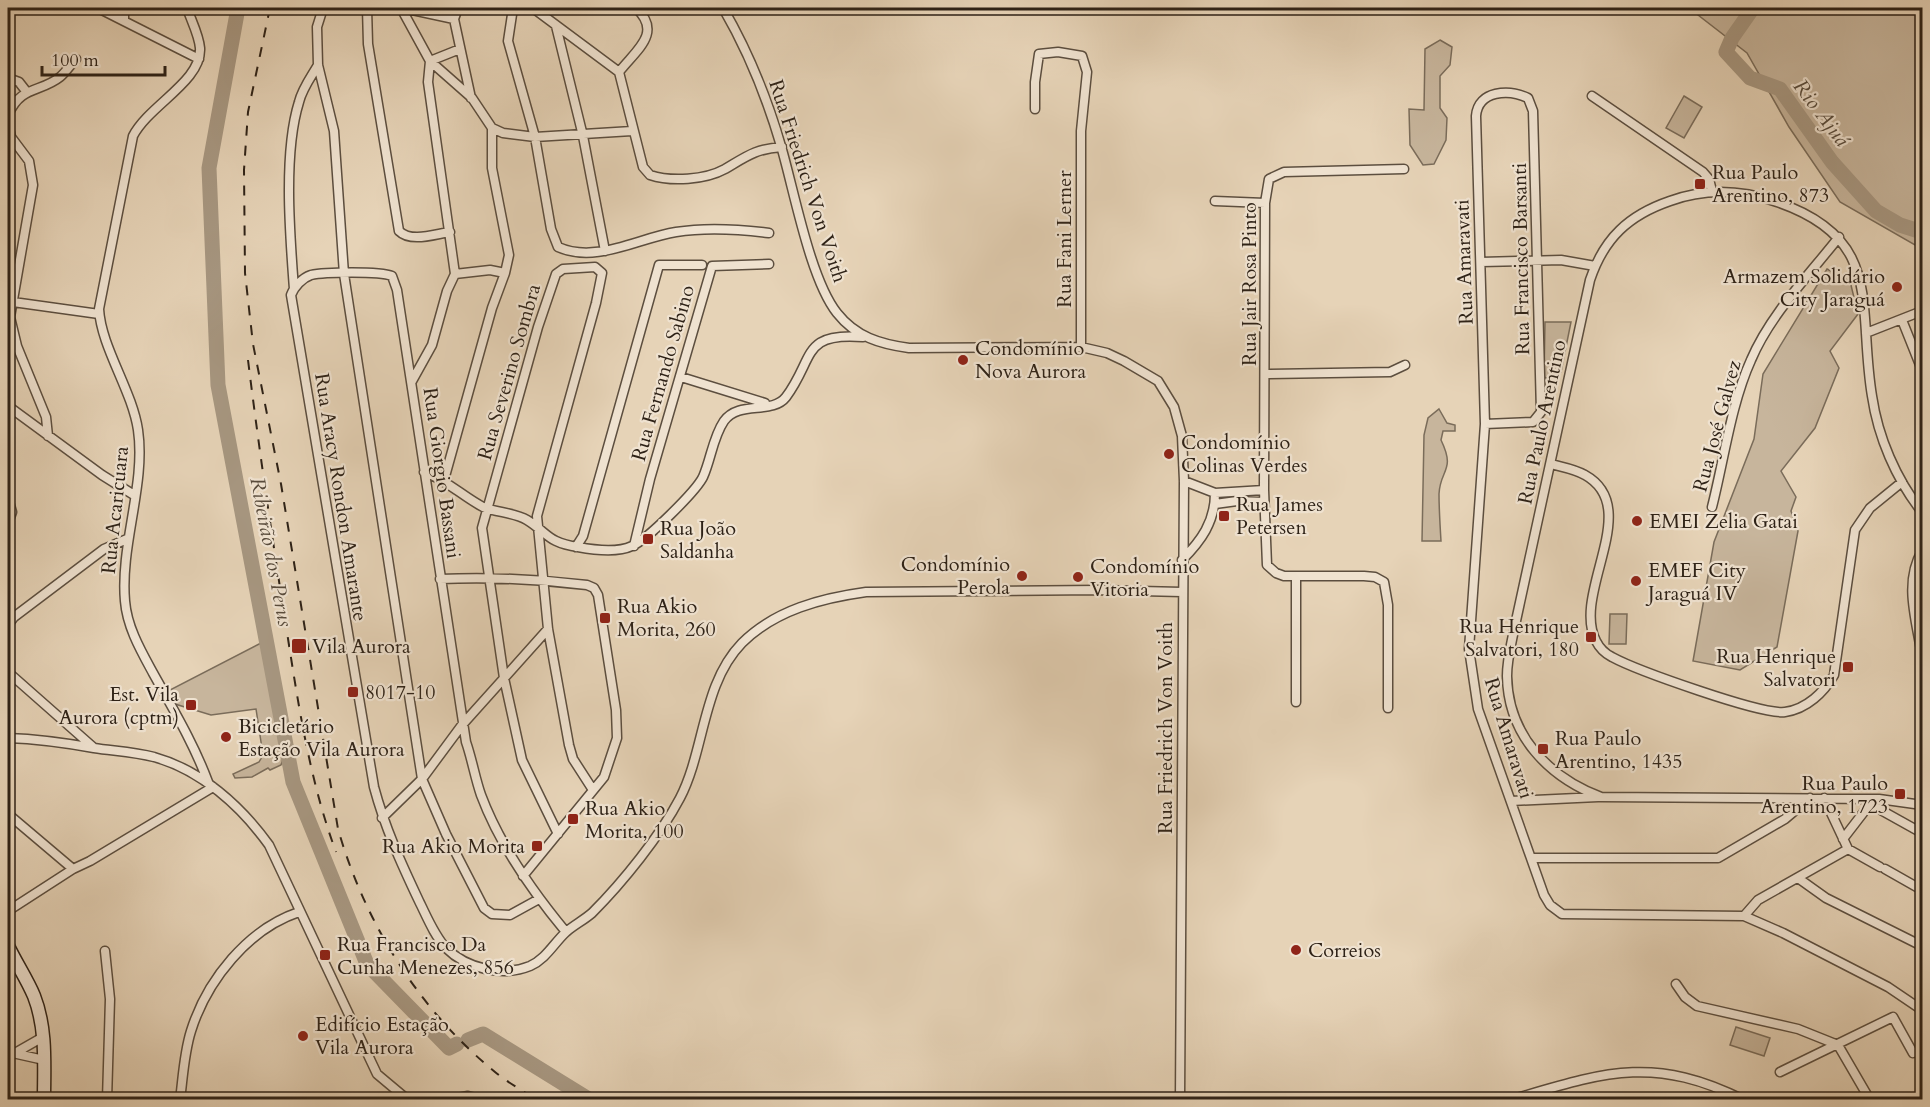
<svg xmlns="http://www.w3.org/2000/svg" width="1930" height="1107" viewBox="0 0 1930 1107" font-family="Cardo,serif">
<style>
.green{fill:#c7b59c;stroke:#7a6c5a;stroke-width:1.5}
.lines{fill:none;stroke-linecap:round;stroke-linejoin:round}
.river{stroke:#a79781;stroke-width:15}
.minor-casing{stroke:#5c4e3f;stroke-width:11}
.secondary-casing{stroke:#2e2217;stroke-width:15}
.minor{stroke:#efe2d0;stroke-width:8}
.secondary{stroke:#efe2d0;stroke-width:12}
.rail{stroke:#2e2217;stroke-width:2;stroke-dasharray:10 10;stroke-linecap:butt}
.poi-dot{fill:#8f2418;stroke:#efe2d0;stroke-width:2}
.labels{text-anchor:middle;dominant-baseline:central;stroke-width:4.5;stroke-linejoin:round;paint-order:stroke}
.poi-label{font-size:20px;fill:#2e2217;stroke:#efe2d0;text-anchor:start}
.street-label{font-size:20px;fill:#2e2217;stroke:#efe2d0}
.water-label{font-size:21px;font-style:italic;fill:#584b3c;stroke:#efe2d0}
</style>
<rect width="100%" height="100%" fill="#e6d3b7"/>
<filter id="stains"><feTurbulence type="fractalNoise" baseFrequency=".00333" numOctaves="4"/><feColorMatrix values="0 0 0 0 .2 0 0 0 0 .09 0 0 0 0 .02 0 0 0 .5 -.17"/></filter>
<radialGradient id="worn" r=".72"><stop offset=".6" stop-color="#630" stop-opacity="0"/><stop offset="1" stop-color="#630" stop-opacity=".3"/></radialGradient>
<path class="green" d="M1689,8H1922V249L1840,202L1789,127L1747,53Z
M1440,40L1452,47L1450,65L1440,76V108L1447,118L1446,140L1434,164L1423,165L1410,145L1409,109L1424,110L1425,49Z
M1684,96L1702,107L1684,138L1666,128Z
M1827,269L1850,281L1858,314L1830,351L1839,368L1815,428L1781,471L1796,497L1791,511L1798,531L1777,647L1740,670L1693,661L1714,542L1754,439L1763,374Z
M1545,322H1571L1561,372L1554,381L1544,377Z
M1439,409L1447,423L1455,425V431H1443L1441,440C1456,471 1440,469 1439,494C1439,509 1440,525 1441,541H1422L1424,435L1428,418Z
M1610,614H1627L1626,644H1609Z
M265,641L283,759L281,765L270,770L268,768L252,777L235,778L233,774L259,762L263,755L256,709L211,715L175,704L168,691Z
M1736,1027L1770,1038L1764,1056L1730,1045Z"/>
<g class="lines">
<path class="river" d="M238,8L209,168L218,385L293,782L367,964L449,1048L457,1044
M1753,8L1732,38L1726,52L1750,78L1780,89L1832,162L1876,211L1900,225L1922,232
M468,1040L483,1034L590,1100"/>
<g class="minor-casing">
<path id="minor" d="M98,8L199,59
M187,8C191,20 199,35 200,48C202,81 149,105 133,136L99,309C101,347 132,390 138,430C146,484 120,545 125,601C127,627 141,651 153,673C173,709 194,744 208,782
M323,8L317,27L318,65L334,131L344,274L422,779L446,834L484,908L492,914L510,915L539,899
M367,8L368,44L399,231C411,243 435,234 450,232
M401,8L430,61L472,98L492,128L503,133L535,137L632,131
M403,8L454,19
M458,8L454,19L471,98
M513,8L508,41L535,137L551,229L558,247C596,264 638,238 676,232C706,227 738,229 769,233
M533,8L619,72L643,167L650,175C671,182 705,180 725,169C747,156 755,149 782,147
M723,8C748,51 767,98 781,146C794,190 810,279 837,313C856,337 880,344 909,348L1081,347L1107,353L1124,361L1158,381L1174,407L1182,436L1184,481L1180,1100
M124,20V8
M556,26L583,136L605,251
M619,72C636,50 663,33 636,8
M8,78L19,82L26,91
M1592,96L1703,172L1709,179L1712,191
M1035,109V82L1039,54L1058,52L1082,56L1087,72L1081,131V347
M8,115C21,85 40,93 60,77C66,72 71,64 76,59
M8,123L11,137L29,161L33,185L10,317L17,346L46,417L48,436
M492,128V168L509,255L505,273
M1215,201L1265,203
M1481,262L1561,260L1595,266
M455,274L428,82L430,61L460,49
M294,289C290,236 283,153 299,102C302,89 311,77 318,65
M13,302L99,314
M1902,320L1922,370
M1866,333L1922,311
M1266,374L1390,372L1405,365
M681,377L765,403
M412,381L432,345L447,291L455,274L490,270L505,273L492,308L444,480
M8,406L102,475L134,495
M1485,424L1533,422L1541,412L1533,111L1528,98C1509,89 1478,90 1476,116L1485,424L1469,649L1478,709L1544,895L1550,905L1562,914L1744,916L1783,933L1888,987L1922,1010
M1551,464C1562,467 1575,469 1585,475C1644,508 1571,593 1596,641C1600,649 1604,653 1612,657C1636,670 1761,715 1785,712C1807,709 1824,692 1834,675L1855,530L1870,508L1902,482
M424,472C447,480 462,496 483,507C497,513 514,512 527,520C548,533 548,543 578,547C594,550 617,553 632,546C647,540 696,491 703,477C711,459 713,437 724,421C739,400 772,415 786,397C815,358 801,332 863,337
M1184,481L1215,493L1264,490
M8,498L12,512L8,523
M1215,504L1237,501L1264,502
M1712,507C1724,460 1731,404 1751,360C1770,315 1809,275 1839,237
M1922,512C1896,479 1878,437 1872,396C1857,306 1885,239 1777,202C1742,190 1706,188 1670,201C1629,215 1604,238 1590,280L1514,630C1511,645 1507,660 1507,676C1508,735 1548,777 1601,797L1879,799L1922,805
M634,546L650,479L712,266L769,264
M576,547L583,536L659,265H702
M1922,551C1903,583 1917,622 1922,656
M1182,560C1201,541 1215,522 1215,493
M440,579C490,577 538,579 587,585L594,588L598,595L616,710L617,738L604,777L523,876
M8,625L14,617L104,549L127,539
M8,672L93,747
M1296,702V576
M1388,708V605L1384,582L1375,577L1364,576H1284L1276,573L1267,565L1264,490L1265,203L1269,179L1284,172L1404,169
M8,738C37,739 66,743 94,748C114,751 134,752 154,757C201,770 241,806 269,845L377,1074L408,1100
M1824,798L1848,849L1880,867
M1871,799L1870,804L1922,833
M1511,801L1598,797
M8,814L73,869
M382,818L422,779L462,725L548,629
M558,834L522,760L504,678L482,528L538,327L556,274L563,269L595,267L602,273L596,303L537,516L548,629L569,745L573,759L593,790
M1843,839L1870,804
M1531,858H1718L1785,819L1810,798
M1885,869L1922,890
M1798,878L1826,898L1922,946
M8,911L73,869L90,861L213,787
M1744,916L1758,900L1848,849
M566,932C532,891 500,846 481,795C475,778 472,759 466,742L397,290L392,276C380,271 324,272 311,275C302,278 294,287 291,295L374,787C385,828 401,863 419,901C427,917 434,935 446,948C467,969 503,977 530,966C546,959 554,943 566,932C574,925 584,920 592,913C623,882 660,836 680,798C705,750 702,684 742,643C775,610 822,598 866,592L1099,590L1182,592
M105,951L110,999L107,1100
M1676,984L1685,997L1697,1006L1798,1029L1838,1045L1870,1100
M17,1054L44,1060
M8,1057L43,1037
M1780,1072L1893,1017L1913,1053
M180,1100C183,1077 184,1053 191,1031C207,980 248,929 299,912
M447,1100L468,1096L483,1100
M1510,1100C1602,1073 1652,1054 1744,1100"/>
</g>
<g class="secondary-casing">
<path id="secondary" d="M8,946C16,963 27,979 34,996C47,1029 44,1066 44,1100"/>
</g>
<use href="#minor" class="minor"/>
<use href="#secondary" class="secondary"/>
<path class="rail" d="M270,8L248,112L244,170L245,273L253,344L281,484L338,829C365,923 419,1010 495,1072C507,1082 523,1091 537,1100
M248,360C259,449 272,537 286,626C298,702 309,779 336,852"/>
</g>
<g class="poi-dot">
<rect x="1694" y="178" width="12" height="12" rx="3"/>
<circle cx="1897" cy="287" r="6"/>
<circle cx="963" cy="360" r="6"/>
<circle cx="1169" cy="454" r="6"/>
<rect x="1218" y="510" width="12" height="12" rx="3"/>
<circle cx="1637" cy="521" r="6"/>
<rect x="642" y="533" width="12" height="12" rx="3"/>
<circle cx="1022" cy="576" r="6"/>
<circle cx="1078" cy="577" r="6"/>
<circle cx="1636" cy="581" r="6"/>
<rect x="599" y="612" width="12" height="12" rx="3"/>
<rect x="1585" y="631" width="12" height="12" rx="3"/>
<rect x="291" y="638" width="16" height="16" rx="3"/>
<rect x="1842" y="661" width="12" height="12" rx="3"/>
<rect x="347" y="686" width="12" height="12" rx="3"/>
<rect x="185" y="699" width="12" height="12" rx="3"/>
<circle cx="226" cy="737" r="6"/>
<rect x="1537" y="743" width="12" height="12" rx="3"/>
<rect x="1894" y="788" width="12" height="12" rx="3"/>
<rect x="567" y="813" width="12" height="12" rx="3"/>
<rect x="531" y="840" width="12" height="12" rx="3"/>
<circle cx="1296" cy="950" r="6"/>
<rect x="319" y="949" width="12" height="12" rx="3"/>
<circle cx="303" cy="1036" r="6"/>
</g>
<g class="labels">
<g class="poi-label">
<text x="1712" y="172">Rua Paulo<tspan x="1712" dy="23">Arentino, 873</tspan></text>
<text x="1885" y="276" text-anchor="end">Armazem Solidário<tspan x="1885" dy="23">City Jaraguá</tspan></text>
<text x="975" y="348">Condomínio<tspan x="975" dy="23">Nova Aurora</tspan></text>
<text x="1181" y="442">Condomínio<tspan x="1181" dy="23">Colinas Verdes</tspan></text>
<text x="1236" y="504">Rua James<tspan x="1236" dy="23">Petersen</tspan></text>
<text x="1649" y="521">EMEI Zelia Gatai</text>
<text x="660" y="528">Rua João<tspan x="660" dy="23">Saldanha</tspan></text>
<text x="1010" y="564" text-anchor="end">Condomínio<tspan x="1010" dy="23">Perola</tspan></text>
<text x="1090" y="566">Condomínio<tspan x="1090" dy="23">Vitoria</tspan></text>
<text x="1648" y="570">EMEF City<tspan x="1648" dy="23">Jaraguá IV</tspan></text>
<text x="617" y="606">Rua Akio<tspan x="617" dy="23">Morita, 260</tspan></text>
<text x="1579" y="626" text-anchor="end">Rua Henrique<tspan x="1579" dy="23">Salvatori, 180</tspan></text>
<text x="312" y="646">Vila Aurora</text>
<text x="1836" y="656" text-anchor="end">Rua Henrique<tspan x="1836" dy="23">Salvatori</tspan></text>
<text x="365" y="692">8017-10</text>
<text x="179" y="694" text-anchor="end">Est. Vila<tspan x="179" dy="23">Aurora (cptm)</tspan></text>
<text x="238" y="726">Bicicletário<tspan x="238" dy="23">Estação Vila Aurora</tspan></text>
<text x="1555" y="738">Rua Paulo<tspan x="1555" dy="23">Arentino, 1435</tspan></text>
<text x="1888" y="783" text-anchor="end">Rua Paulo<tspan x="1888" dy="23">Arentino, 1723</tspan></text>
<text x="585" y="808">Rua Akio<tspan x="585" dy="23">Morita, 100</tspan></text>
<text x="525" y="846" text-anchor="end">Rua Akio Morita</text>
<text x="337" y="944">Rua Francisco Da<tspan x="337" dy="23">Cunha Menezes, 856</tspan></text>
<text x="1308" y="950">Correios</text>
<text x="315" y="1024">Edifício Estação<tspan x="315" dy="23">Vila Aurora</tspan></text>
</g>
<g class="street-label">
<text transform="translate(808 181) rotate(72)">Rua Friedrich Von Voith</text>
<text transform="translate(1064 239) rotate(-90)">Rua Fani Lerner</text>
<text transform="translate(1521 259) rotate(-91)">Rua Francisco Barsanti</text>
<text transform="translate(1464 262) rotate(-92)">Rua Amaravati</text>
<text transform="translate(1249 284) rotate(-90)">Rua Jair Rosa Pinto</text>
<text transform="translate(509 372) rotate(-74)">Rua Severino Sombra</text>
<text transform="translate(663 373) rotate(-74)">Rua Fernando Sabino</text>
<text transform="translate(1542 422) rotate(-78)">Rua Paulo Arentino</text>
<text transform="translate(1717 426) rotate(-75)">Rua José Galvez</text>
<text transform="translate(442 473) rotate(82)">Rua Giorgio Bassani</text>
<text transform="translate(341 497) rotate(81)">Rua Aracy Rondon Amarante</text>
<text transform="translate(115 510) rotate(-84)">Rua Acaricuara</text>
<text transform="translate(1165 728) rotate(-90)">Rua Friedrich Von Voith</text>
<text transform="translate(1509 738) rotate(73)">Rua Amaravati</text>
</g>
<g class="water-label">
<text transform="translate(1821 113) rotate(53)">Rio Ajuá</text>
<text transform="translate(271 552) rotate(79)">Ribeirão dos Perus</text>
</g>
</g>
<rect width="1930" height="1107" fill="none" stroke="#e6d3b7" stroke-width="30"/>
<rect x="9" y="9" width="1912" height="1089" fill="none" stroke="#2e2217" stroke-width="3"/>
<rect x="15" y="15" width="1900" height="1077" fill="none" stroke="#2e2217" stroke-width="1.5"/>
<path d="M42 66v9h123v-9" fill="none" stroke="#2e2217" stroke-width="3"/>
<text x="51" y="66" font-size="18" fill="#2e2217" stroke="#efe2d0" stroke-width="4.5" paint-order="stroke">100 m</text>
<rect width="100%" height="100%" filter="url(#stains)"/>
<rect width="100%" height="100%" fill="url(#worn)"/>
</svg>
